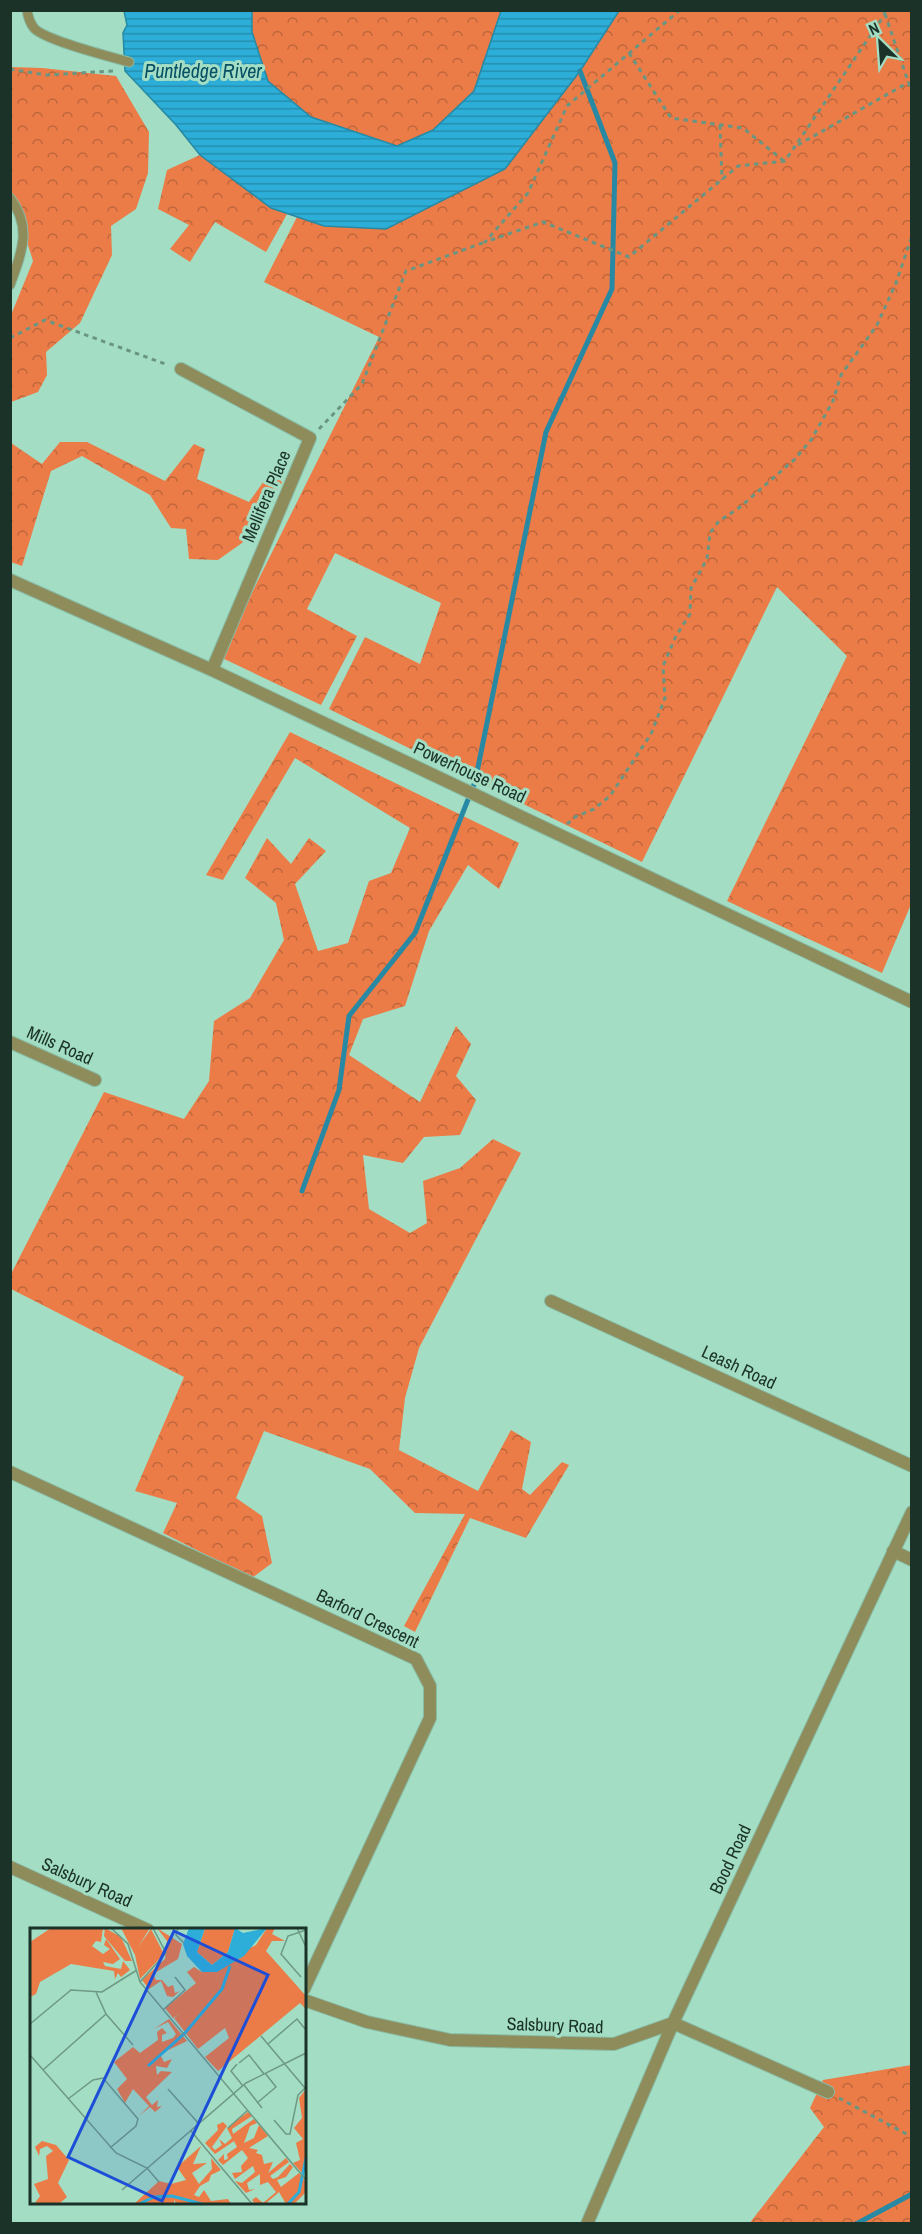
<svg xmlns="http://www.w3.org/2000/svg" width="922" height="2234" viewBox="0 0 922 2234" font-family="'Archivo Narrow',sans-serif">
<style>
.forest{fill:url(#forest-crowns)}
.water{fill:url(#water-rules);stroke:#2789a3;stroke-width:1.5}
.lines{fill:none;stroke-linecap:round;stroke-linejoin:round}
.stream{stroke:#2789a3;stroke-width:5}
.service-casing{stroke:#88bba4;stroke-width:11}
.minor-casing{stroke:#88bba4;stroke-width:14}
.path{stroke:#6a9582;stroke-width:3;stroke-dasharray:4.5 4.5;stroke-linecap:butt}
.service{stroke:#8f8c5b;stroke-width:9}
.minor{stroke:#8f8c5b;stroke-width:12}
.labels{text-anchor:middle;dominant-baseline:central;stroke-width:6;stroke-linejoin:round;paint-order:stroke}
.street-label{font-size:18px;fill:#1b3228;stroke:#a3ddc3}
.water-label{font-size:20px;font-style:italic;fill:#075065;stroke:#a3ddc3}
.inset-river{fill:none;stroke:#2caed8;stroke-width:3}
.inset-road{fill:none;stroke:#6d9985;stroke-width:1.5}
.view{fill:#1d4ed8;fill-opacity:0.15;stroke:#1d4ed8;stroke-width:3}
.inset-edge{fill:none;stroke:#1b3228;stroke-width:3}
</style>
<defs>
<pattern id="forest-crowns" width="20" height="18" patternUnits="userSpaceOnUse" patternTransform="scale(1.5)"><rect width="20" height="18" fill="#eb7c47"/><path d="M2 6a3 3 0 1 1 6 0M12 15a3 3 0 1 1 6 0" fill="none" stroke="#be663b"/></pattern>
<pattern id="water-rules" width="6" height="5" patternUnits="userSpaceOnUse" patternTransform="scale(1.5)"><rect width="6" height="5" fill="#2caed8"/><path d="M0 2.5h6" fill="none" stroke="#258eaf"/></pattern>
</defs>
<rect width="100%" height="100%" fill="#a3ddc3"/>
<path class="forest" d="M252,11H501L474,91L433,130L397,146L311,117L267,81L252,32Z
M619,11H911L912,902L882,973L727,901L847,656L777,587L642,862L329,709L365,637L420,664L441,603L335,553L307,609L357,636L321,705L220,657L379,337L264,282L297,217L324,226L505,169L580,71Z
M11,67L42,68L116,76L149,132L148,173L136,209L111,226L112,255L80,323L46,352L47,375L38,392L11,402V315L33,261L11,190Z
M200,155L271,208L287,214L266,252L215,222L190,262L170,249L189,225L158,209L167,170Z
M60,442H87L165,481L194,444L205,449L197,479L249,502L274,467L282,483L262,510L242,543L218,560L189,559L186,529L171,528L150,495L82,456L51,471L22,566L11,562V443L42,464Z
M290,732L519,843L499,889L468,865L429,931L405,1006L363,1019L349,1055L420,1102L456,1026L471,1044L456,1076L476,1100L460,1135L424,1137L403,1163L363,1155L369,1209L410,1233L427,1223L423,1181L460,1168L493,1139L521,1153L419,1348L405,1398L399,1450L478,1491L511,1430L531,1442L522,1489L530,1495L562,1462L569,1465L526,1538L470,1518L415,1632L404,1626L465,1514L415,1513L370,1469L264,1431L236,1498L262,1516L272,1563L252,1578L163,1533L177,1503L135,1491L184,1377L11,1289L10,1276L104,1092L184,1119L209,1081L214,1021L250,998L284,940L276,903L245,878L267,838L291,864L309,838L326,851L295,884L318,951L348,943L369,881L391,873L410,828L295,758L223,880L206,875Z
M911,2065V2223L749,2224L824,2127L810,2108L823,2080Z"/>
<path class="water" d="M124,11H252V32L268,81L311,117L397,146L433,130L474,91L501,11H619L580,71L505,169L386,229L324,226L271,208L200,155L176,125L125,71L123,33L127,25Z"/>
<g class="lines">
<path class="stream" d="M302,1191L339,1090L349,1016L415,933L475,782L546,432L612,289L615,163L580,71
M856,2224L912,2194"/>
<g class="service-casing">
<path id="service" d="M27,10C28,17 30,23 34,28C44,40 111,57 129,62
M10,198C33,228 21,254 10,285"/>
</g>
<g class="minor-casing">
<path id="minor" d="M181,369L310,438L212,670
M10,580L212,670L912,1002
M10,1042L95,1080
M551,1301L912,1466
M10,1472L416,1659L430,1686V1718L304,1989
M893,1551L912,1560
M10,1867L148,1930
M304,2000L367,2022L450,2040L614,2044L673,2023L828,2092
M587,2224L673,2023L912,1512"/>
</g>
<path class="path" d="M680,10L567,106L528,193L485,242L543,222L629,257L738,166L785,161L885,14L883,10
M885,14L912,93
M629,53L671,118L743,128L784,161
M10,69L46,75L113,71
M720,125L722,180
M798,145L909,82
M10,338L45,320L168,365
M319,429L362,384L406,271L485,242
M567,824L575,817L594,809L610,796L651,734L665,698L663,666L676,636L690,614L691,588L707,559L710,533L719,521L739,508L795,459L811,440L833,401L841,375L877,325L896,283L912,236
M839,2098L912,2137"/>
<use href="#service" class="service"/>
<use href="#minor" class="minor"/>
</g>
<g class="labels">
<g class="street-label">
<text transform="translate(266 496) rotate(-67)">Mellifera Place</text>
<text transform="translate(470 772) rotate(25)">Powerhouse Road</text>
<text transform="translate(60 1045) rotate(24)">Mills Road</text>
<text transform="translate(739 1367) rotate(25)">Leash Road</text>
<text transform="translate(368 1618) rotate(26)">Barford Crescent</text>
<text transform="translate(730 1859) rotate(-65)">Bood Road</text>
<text transform="translate(87 1882) rotate(24)">Salsbury Road</text>
<text transform="translate(555 2025) rotate(2)">Salsbury Road</text>
</g>
<g class="water-label">
<text x="203" y="70">Puntledge River</text>
</g>
</g>
<g transform="translate(30 1928)">
<rect width="276" height="276" fill="#a3ddc3"/>
<path d="M21,0H73L71,14L66,13L62,18L73,26L80,21L74,17L76,11L90,31L83,36L73,34L75,38L91,41L93,33L100,42L91,49L88,45L85,51L84,43L41,36L10,54L6,66L0,69V14ZM75,0L91,9L102,33H95L89,26L74,8ZM91,0H120L108,19L121,1L134,26L110,51L105,27ZM127,0L152,16L148,31L123,46L126,52H132L138,59L143,57L145,65L150,63L143,69L137,68L131,53L119,61L112,52L135,31L137,13ZM175,0H205L198,24L182,37L167,24ZM237,0H245L242,6L255,13H242L236,23L276,68V81L270,75L188,143L175,129L199,110L195,100L168,121L144,90L149,86L143,90L135,80L166,55L157,44L164,39L172,44L226,17ZM139,91L157,113L130,126L134,134L142,131L137,140L126,138L127,147L131,143L142,144L116,169L122,177L128,172L127,179L132,178L125,184L120,179L109,188L119,178L103,161L95,175L87,161L97,151L84,134L103,119L110,125L114,122L128,112L127,104L132,100L137,105L132,107V114L143,110L146,106L138,94L124,101ZM276,161V241L272,245L263,235L270,232L266,215L273,211L264,200L272,190L269,170ZM218,184L222,188L202,201L203,206L224,191L227,195L220,198L214,215L224,210L229,197L238,208L219,220L228,222L226,225L232,227L234,236L243,234L238,245L256,230L259,234L240,248L243,251L248,249L260,236L263,239L256,249L247,252L251,259L269,245L276,254V264L264,276H256L249,264L235,276H225L222,272L226,269L233,275L246,264L238,254L230,257V246L217,255L219,262L225,261L216,265L205,253L212,255L225,244L223,238L205,251L202,245L212,244L211,238L218,230L212,222L193,237L188,232L194,226V232L198,231L197,226L207,219L204,213L185,226L175,215L188,202L187,197L193,194L197,198L182,219L185,222L192,217L189,211L195,216L202,210L197,200ZM12,213L26,217L39,232L28,255L37,269L29,276L5,275L10,268L4,256L18,251L16,228L23,223L17,218L10,221L9,228L5,219ZM171,218L163,236L177,235L162,245L169,256L182,241L181,230L191,242L181,247L179,253L170,258L164,267L169,269L174,262L181,273L198,271L201,276H147L144,272V276H104L129,253L141,256L156,252L147,239Z" fill="#eb7c47"/>
<path d="M159,0H175L167,24L182,37L198,24L205,0L213,5L237,0L214,28L187,44H172L157,28L153,16Z" fill="#2caed8"/>
<path class="inset-river" d="M118,138L155,105L192,61L200,38M109,276L124,269L142,268L172,276M258,276L269,264L276,230"/>
<path class="inset-road" d="M81,0L98,16L110,54L276,252M148,0L146,7L154,15M267,0L276,19M271,49L251,26L258,8L276,2M110,54L136,25L123,0M66,64L76,86L103,117M134,81L155,62L145,49M0,96L41,62L72,64L107,42M231,108L275,160M238,116L267,91L276,102M0,127L86,225L117,240L129,254M209,135L219,127L234,146M207,136L201,143L213,158M13,142L76,86M214,157L232,180M138,161L169,196M38,171L63,152L73,150L108,191L106,198L80,220M227,175L246,159L235,145M244,192L256,206H260L268,167L276,159M198,200L218,182M161,203L222,276M92,262L216,155L276,125"/>
<path class="view" d="M144,3L238,47L132,273L38,229Z"/>
<rect width="276" height="276" class="inset-edge"/>
</g>
<rect width="922" height="2234" fill="none" stroke="#1b3228" stroke-width="24"/>
<g transform="translate(880 42) rotate(335)" stroke="#a3ddc3" stroke-width="4.5" paint-order="stroke">
<path d="M0-4.5L10 22L0 15L-10 22Z" fill="#1b3228"/>
<text y="-9" font-size="16" font-weight="bold" text-anchor="middle" fill="#1b3228">N</text>
</g>
</svg>
